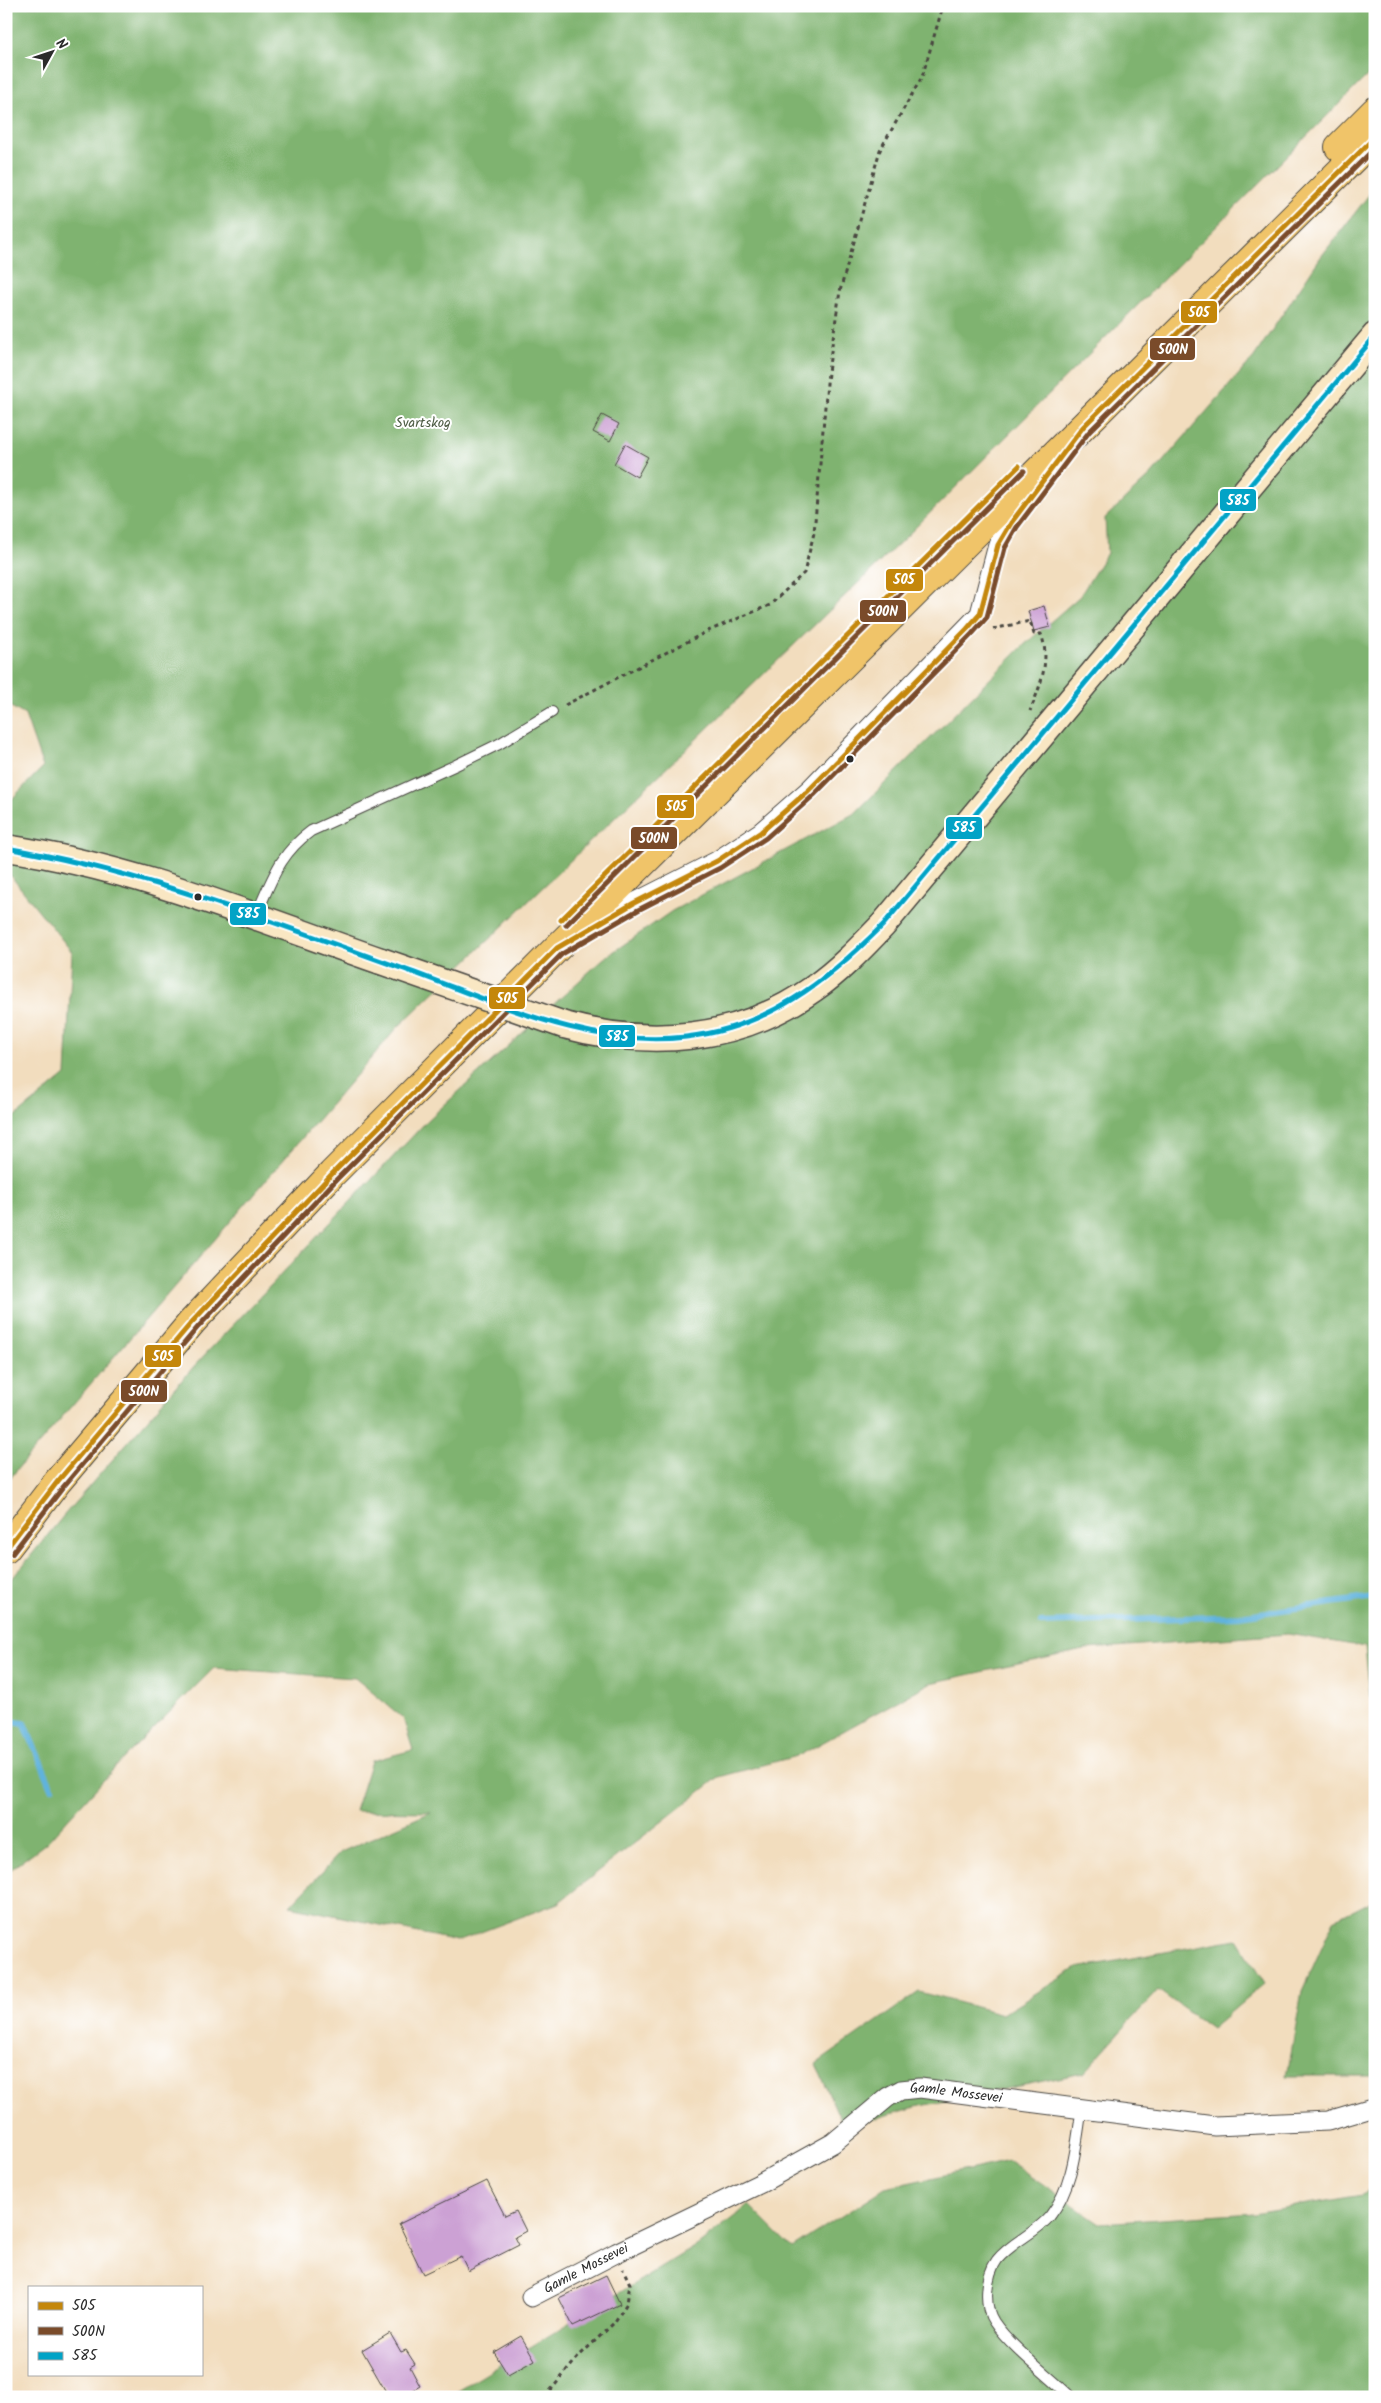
<svg xmlns="http://www.w3.org/2000/svg" width="1381" height="2403" viewBox="0 0 1381 2403" font-family="Kalam,sans-serif">
<style>
.forest{fill:#7fb36f;stroke:#556f4d}
.lines{fill:none;stroke-linecap:round;stroke-linejoin:round}
.stream{stroke:#61b3dd;stroke-width:6}
.building{fill:#cca1d4}
.lane-casing{stroke:#494641;stroke-width:12}
.street-casing{stroke:#494641;stroke-width:21}
.secondary-casing{stroke:#494641;stroke-width:29}
.highway-casing{stroke:#494641;stroke-width:30}
.path{stroke:#494641;stroke-width:3;stroke-dasharray:4 4;stroke-linecap:butt}
.lane{stroke:#fff;stroke-width:10}
.street{stroke:#fff;stroke-width:19}
.secondary{stroke:#f9e7c3;stroke-width:26}
.highway{stroke:#f0c469;stroke-width:28}
.secondary-bridge-casing{stroke:#494641;stroke-width:29;stroke-linecap:butt}
.secondary-bridge{stroke:#f9e7c3;stroke-width:26}
.bus-1-casing{stroke:#fff;stroke-width:9}
.bus-2-casing{stroke:#fff;stroke-width:9}
.bus-3-casing{stroke:#fff;stroke-width:9}
.bus-1{stroke:#c4870b;stroke-width:5}
.bus-2{stroke:#7a4b2a;stroke-width:5}
.bus-3{stroke:#02a3c6;stroke-width:5}
.bus-dot{fill:#2b2b2b;stroke:#fff;stroke-width:2}
.labels{text-anchor:middle;dominant-baseline:central;stroke-width:4;stroke-linejoin:round;paint-order:stroke}
.park-label{font-size:14px;fill:#4e5d45;stroke:#fff}
.street-label{font-size:14px;fill:#2b2b2b;stroke:#fff}
.line-badge{stroke:#fff;stroke-width:2}
.badge-label{font-size:14px;text-anchor:middle;font-weight:bold;fill:#fff}
</style>
<rect width="100%" height="100%" fill="#fff"/>
<filter id="ink" filterUnits="userSpaceOnUse"><feTurbulence type="fractalNoise" baseFrequency=".02" numOctaves="2"/><feDisplacementMap in="SourceGraphic" scale="10" xChannelSelector="R" yChannelSelector="G"/><feConvolveMatrix kernelMatrix="1 2 1 2 8 2 1 2 1" color-interpolation-filters="sRGB"/></filter>
<filter id="wash" filterUnits="userSpaceOnUse"><feTurbulence type="fractalNoise" baseFrequency=".0096" numOctaves="4" result="noise"/><feDisplacementMap in="SourceGraphic" scale="20" xChannelSelector="R" yChannelSelector="G"/><feGaussianBlur stdDeviation="1.12" result="paint"/><feColorMatrix in="noise" values="0 0 0 0 0 0 0 0 0 0 0 0 0 0 0 0 0 1.4 0 .05"/><feComposite in="paint" operator="in"/></filter>
<g filter="url(#wash)">
<rect width="100%" height="100%" fill="#f2ddbe"/>
<path class="forest" d="M6,6H1375V68L912,531L397,1028L19,1467L6,1484V1124L66,1075L72,952L6,870V805L43,767L25,715L6,704Z
M1375,187V1696H1370L1365,1647L1288,1634L1088,1649L930,1683L800,1755L719,1777L558,1903L457,1941L290,1906L341,1852L431,1812L355,1811L371,1761L413,1750L403,1718L355,1678L214,1668L123,1759L46,1843L6,1873V1586L65,1514L196,1364L428,1120L603,959L672,911L855,813L1023,646L1080,596L1107,553L1105,518L1151,475L1254,357L1320,258Z
M1375,1899V2076H1287L1302,1991L1334,1920Z
M1237,1939L1265,1983L1211,2029L1158,1990L1083,2073L911,2108L844,2128L816,2064L919,1992L1002,2014L1077,1968Z
M1009,2161L1100,2223L1254,2213L1362,2195L1375,2188V2397H448L698,2245L749,2205L792,2248L885,2188Z"/>
<g class="lines">
<path class="stream" d="M1041,1623L1239,1616L1375,1597
M6,1721L24,1723L52,1788"/>
</g>
<g id="blocks">
<path class="building" d="M602,415L619,424L610,441L593,432Z
M625,444L648,457L637,477L614,464Z
M1044,606L1050,627L1034,631L1028,611Z
M487,2181L505,2216L516,2211L526,2231L515,2237L519,2245L468,2271L461,2256L423,2274L399,2224Z
M606,2275L620,2304L573,2326L559,2298Z
M390,2333L401,2352L406,2350L415,2364L410,2367L420,2386L402,2397H389L362,2350Z
M521,2336L535,2360L508,2375L494,2352Z"/>
</g>
</g>
<g filter="url(#ink)">
<use href="#blocks" fill-opacity="0" stroke="#494641" stroke-width="1"/>
<g class="lines">
<g class="lane-casing">
<path id="lane" d="M255,917C272,881 278,855 311,831L456,765L499,744L552,712
M1071,2397C1049,2376 1010,2346 994,2322C983,2306 986,2275 997,2260C1011,2242 1035,2234 1050,2216C1074,2185 1076,2144 1082,2107"/>
</g>
<g class="street-casing">
<g id="street">
<path d="M584,932L634,903L717,861L761,832L809,790L980,614L998,545L1011,523L1042,481"/>
<path id="s1" d="M531,2297L616,2253L761,2183L833,2143L888,2097L901,2090L920,2088L1215,2126L1328,2121L1375,2107"/>
</g>
</g>
<g class="secondary-casing">
<path id="secondary" d="M6,848C135,867 259,919 381,961
M564,1025C649,1048 738,1042 813,989C839,971 861,948 883,925L1375,336"/>
</g>
<g class="highway-casing">
<path id="highway" d="M1339,147L1375,111
M6,1549L58,1481L192,1322L332,1174L557,948L1375,137"/>
</g>
<path class="path" d="M993,629L1030,621L1034,634H1041C1051,660 1040,687 1030,711
M565,705L708,631L770,605L804,573L814,533L828,372L840,291L880,150L922,77L943,6
M545,2397L579,2356L614,2323L627,2303L630,2284L623,2269"/>
<use href="#lane" class="lane"/>
<use href="#street" class="street"/>
<use href="#secondary" class="secondary"/>
<use href="#highway" class="highway"/>
<g class="secondary-bridge-casing">
<path id="secondary-bridge" d="M381,961L564,1025"/>
</g>
<use href="#secondary-bridge" class="secondary-bridge"/>
<g class="bus-1-casing">
<path id="bus-1" d="M561,920L1019,466
M6,1549L58,1481L192,1322L332,1174L557,948L634,903L717,861L761,832L809,790L967,629L980,614L998,545L1011,523L1083,427L1375,137"/>
</g>
<g class="bus-2-casing">
<path id="bus-2" d="M566,925L1024,471
M12,1554L64,1486L198,1327L337,1179L562,954L638,910L720,868L766,838L814,795L972,634L987,617L1005,548L1017,527L1089,432L1375,148"/>
</g>
<g class="bus-3-casing">
<path id="bus-3" d="M6,848C143,871 274,923 404,969C494,1001 587,1049 686,1037C767,1028 827,981 883,925L1375,336"/>
</g>
<use href="#bus-1" class="bus-1"/>
<use href="#bus-2" class="bus-2"/>
<use href="#bus-3" class="bus-3"/>
</g>
</g>
<g class="bus-dot">
<circle cx="850" cy="759" r="4.5"/>
<circle cx="198" cy="897" r="4.5"/>
</g>
<g class="labels">
<g class="park-label">
<text x="423" y="423">Svartskog</text>
</g>
<g class="street-label">
<text stroke="none"><textPath href="#s1" startOffset="481">Gamle Mossevei</textPath></text>
<text stroke="none"><textPath href="#s1" startOffset="62">Gamle Mossevei</textPath></text>
</g>
</g>
<g class="line-badge">
<rect x="1180" y="300" width="38" height="24" rx="5" fill="#c4870b"/>
<rect x="1149" y="337" width="47" height="24" rx="5" fill="#7a4b2a"/>
<rect x="1219" y="488" width="38" height="24" rx="5" fill="#02a3c6"/>
<rect x="885" y="568" width="39" height="24" rx="5" fill="#c4870b"/>
<rect x="859" y="599" width="48" height="24" rx="5" fill="#7a4b2a"/>
<rect x="656" y="794" width="39" height="25" rx="5" fill="#c4870b"/>
<rect x="945" y="816" width="38" height="24" rx="5" fill="#02a3c6"/>
<rect x="630" y="826" width="48" height="24" rx="5" fill="#7a4b2a"/>
<rect x="229" y="902" width="38" height="24" rx="5" fill="#02a3c6"/>
<rect x="488" y="986" width="38" height="24" rx="5" fill="#c4870b"/>
<rect x="598" y="1024" width="38" height="24" rx="5" fill="#02a3c6"/>
<rect x="144" y="1344" width="38" height="24" rx="5" fill="#c4870b"/>
<rect x="120" y="1379" width="48" height="24" rx="5" fill="#7a4b2a"/>
</g>
<g class="badge-label">
<text x="1199" y="317">505</text>
<text x="1173" y="354">500N</text>
<text x="1238" y="505">585</text>
<text x="904" y="584">505</text>
<text x="883" y="616">500N</text>
<text x="676" y="811">505</text>
<text x="964" y="832">585</text>
<text x="654" y="843">500N</text>
<text x="248" y="918">585</text>
<text x="507" y="1003">505</text>
<text x="617" y="1041">585</text>
<text x="163" y="1361">505</text>
<text x="144" y="1396">500N</text>
</g>
<rect width="1381" height="2403" fill="none" stroke="#fff" stroke-width="25"/>
<rect x="28" y="2286" width="175" height="90" fill="#ffffff" stroke="#aaaaaa"/>
<rect x="38" y="2302" width="25" height="8" fill="#c4870b" stroke="#aaaaaa"/>
<text x="72" y="2310" font-size="15" fill="#2b2b2b">505</text>
<rect x="38" y="2327" width="25" height="8" fill="#7a4b2a" stroke="#aaaaaa"/>
<text x="72" y="2336" font-size="15" fill="#2b2b2b">500N</text>
<rect x="38" y="2352" width="25" height="8" fill="#02a3c6" stroke="#aaaaaa"/>
<text x="72" y="2360" font-size="15" fill="#2b2b2b">585</text>
<g transform="translate(52 52) rotate(50)" stroke="#ffffff" stroke-width="4" paint-order="stroke">
<path d="M0-4L9 19L0 12L-9 19Z" fill="#2b2b2b"/>
<text y="-8" font-size="14" font-weight="bold" text-anchor="middle" fill="#2b2b2b">N</text>
</g>
</svg>
